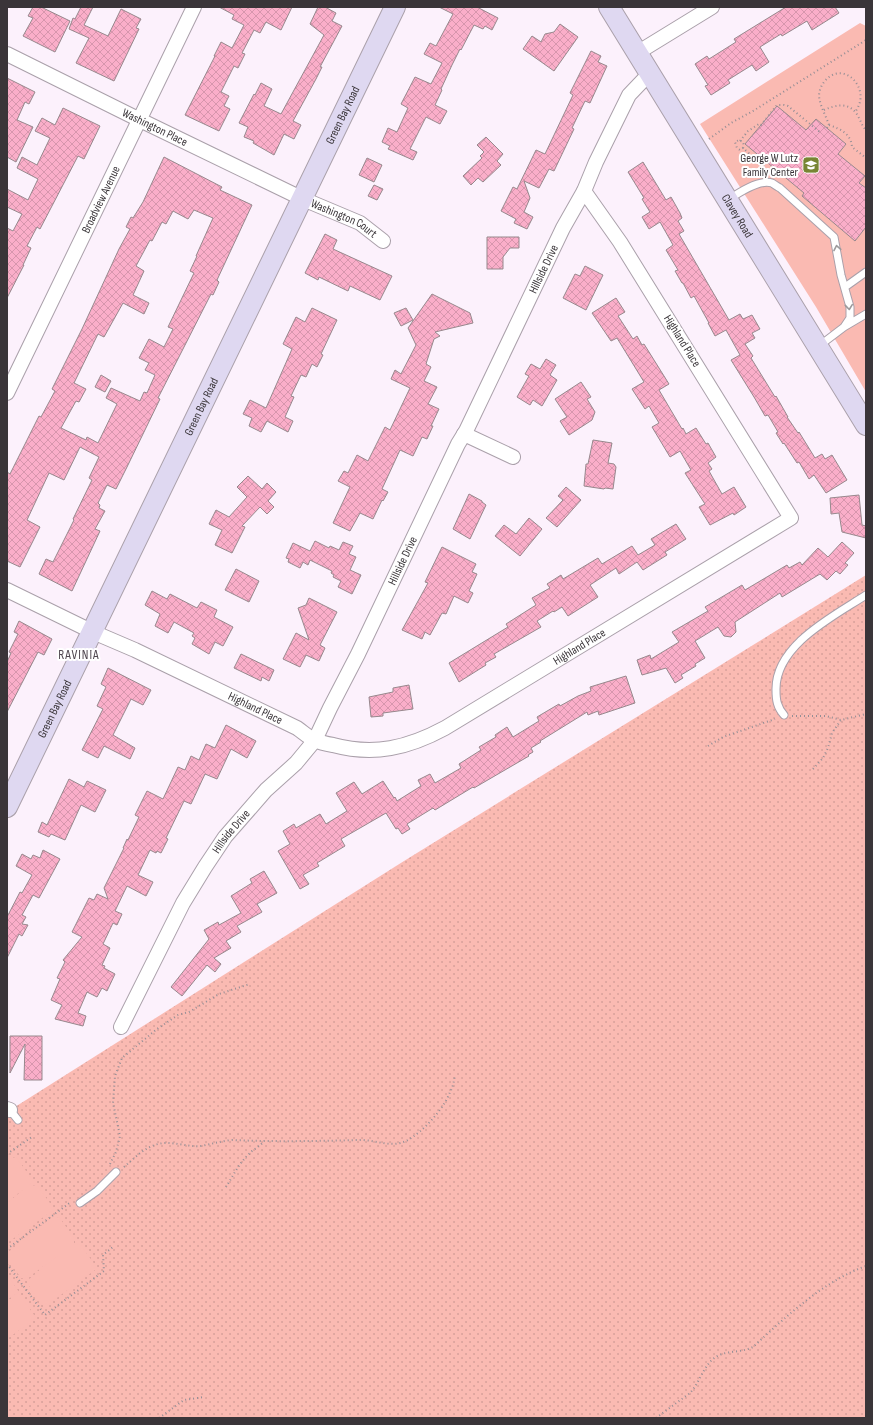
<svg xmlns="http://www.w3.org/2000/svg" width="873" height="1425" viewBox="0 0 873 1425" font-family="'Sofia Sans Condensed',sans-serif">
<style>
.grass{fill:url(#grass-dots)}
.park{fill:#fabab2}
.building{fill:url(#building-cross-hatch);stroke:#97888d;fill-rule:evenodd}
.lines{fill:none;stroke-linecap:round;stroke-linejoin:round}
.lane-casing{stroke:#aaa0aa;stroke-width:9}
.street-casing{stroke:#aaa0aa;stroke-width:16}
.secondary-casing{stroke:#aaa0aa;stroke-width:22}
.path{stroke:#958e95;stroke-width:2;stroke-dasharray:1 3;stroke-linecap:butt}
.lane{stroke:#fff;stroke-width:7}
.street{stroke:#fff;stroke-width:14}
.secondary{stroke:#dfd8f1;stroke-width:20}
.oneway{stroke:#9c9a9c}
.labels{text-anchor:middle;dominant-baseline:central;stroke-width:4;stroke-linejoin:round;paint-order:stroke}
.street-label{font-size:12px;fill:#3a3539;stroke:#fff}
.poi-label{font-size:12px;fill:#3a3539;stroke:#fff;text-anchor:end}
.neighbourhood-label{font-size:13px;letter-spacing:1px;fill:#4e454e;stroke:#fff}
</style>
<defs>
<pattern id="grass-dots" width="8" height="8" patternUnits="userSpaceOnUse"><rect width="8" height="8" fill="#fabab2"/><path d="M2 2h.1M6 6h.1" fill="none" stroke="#d7a09a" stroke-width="1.8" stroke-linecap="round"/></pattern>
<pattern id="building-cross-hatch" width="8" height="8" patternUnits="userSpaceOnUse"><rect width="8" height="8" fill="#faaec9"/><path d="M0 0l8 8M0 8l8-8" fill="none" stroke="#d796ad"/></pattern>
</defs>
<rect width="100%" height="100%" fill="#fcf1fc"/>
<path class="grass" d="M866,575V1418H7V1112L404,861Z"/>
<path class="park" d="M860,23L866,26V392L816,307L700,124Z
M16,1157L31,1178V1183L29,1186L37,1185L52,1206V1211L7,1243V1203L23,1190L7,1201V1159Z
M59,1217L74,1238V1243L72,1245L80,1244L95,1265V1270L47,1305H42L27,1283L28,1280L59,1255L26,1279L21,1278L7,1258V1253L51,1218Z
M7,1274L19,1292L7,1300Z
M19,1293L36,1318L7,1339V1302Z"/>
<path class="building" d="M33,7H41L70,21L55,52L23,36L33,18L28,16Z
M81,7H93L84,25L108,36L121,9L141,19L136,28L139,29L114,81L76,63L89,38L69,29L73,18L75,19Z
M219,7H292L281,30L266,22L260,33L254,30L242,53L245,54L238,68L234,66L221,92L229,96L224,106L230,109L219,131L185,115L215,56H214L221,42L232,48L244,25L232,19L234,15Z
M318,7H325L336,13L332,21L342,26L320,67H322L316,79L293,121L301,125L294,139L284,134L274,155L253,143L254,141L244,137L248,127L239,123L254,94L255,95L261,83L272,89L264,106L281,114L324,35L310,24Z
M439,7H477L498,18L492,30L485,26L483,29L474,25L461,50L460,49L452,65L441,89L442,90L435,105L447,111L440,124L426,117L410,149L417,152L413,160L388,149L390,146L382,142L388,128L397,132L408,108L401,104L415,77L431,84L442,63L424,54L430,43L436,46L453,14Z
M786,7H835L839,13L812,30L807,21L782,36L781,34L760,47L769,62L756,71L752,65L728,80L730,83L711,95L705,86L708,85L695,64L707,56L709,59L736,42L734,39Z
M560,24L578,37L554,71L523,49L532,36L541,42L545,34L554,32Z
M591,51L601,56L598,62L607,66L590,103L585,101L572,128L574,129L554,171L549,169L539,188L524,181L530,198L524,212L533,217L527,229L514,223L516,219L501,211L513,187L517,189L536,150L545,154L573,95L570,93Z
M7,78L35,92L29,104L25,102L17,120L33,127L16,162L7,157Z
M777,106L806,130L816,119L846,144L838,154L865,176L859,183L866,188V227L855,241L802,196L804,193L745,144Z
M63,108L100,126L84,159L78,156L40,229L37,227L27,246L31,248L23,265H24L7,298V228L13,231L22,214L7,207V189L28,200L38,179L17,168L22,157L37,165L50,138L35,131L42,118L55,125Z
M486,137L503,154L497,161L501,165L483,182L478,178L471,185L463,176L482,158L480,156L484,152L477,145Z
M164,157L222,187L220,190L252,205L217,280L219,282L213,295L211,294L183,349L158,398L160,399L127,467L116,489L107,485L98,503L100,505L99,508L105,511L95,529L100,531L72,591L39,574L46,559L53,562L74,520L73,519L92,480L89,478L99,457L80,447L64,480L49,473L27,520L40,527L20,567L7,561V472L10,474L39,416L41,417L55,391L52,389L82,329L119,249L130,229L126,227L131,217L133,218L143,202ZM194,210L213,218L196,256H197L190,271L194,273L168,327L173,329L164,347L149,339L139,358L149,363L145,370L155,375L147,393L144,392L140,401L111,388L106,398L117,404L98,443L87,437L86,440L61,428L76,401L79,402L86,389L74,383L98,334L104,337L123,303L144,314L149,303L133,295L144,271L136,266L150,240L152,241L162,222L166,224L173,211L188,219Z
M367,158L382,165L374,182L359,175Z
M643,162L666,200L671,197L680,213L682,218L678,221L684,231L679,234L729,320L740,314L743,319L752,315L760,329L752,333L755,338L745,344L753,356L751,358L775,397L776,396L788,417H787L798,433L799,432L815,458L822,454L825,459L832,455L847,480L826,493L814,475L809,479L799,462L797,463L784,443L783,444L776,433L778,432L768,415L765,416L754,397L731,360L740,355L726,330L715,336L708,323H709L694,296L691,298L683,283H682L675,271L678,270L666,250L673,245L660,222L649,229L642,217L650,212L642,199L644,198L628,172Z
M374,185L383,189L377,200L368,196Z
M325,234L337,240L333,249L392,276L380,300L350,286L348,291L319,277L318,280L305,273Z
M487,237H519V248H510L503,257V269H487Z
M585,266L603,275L586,310L563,298L575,274L580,276Z
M432,294L470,313L473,323L435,332L440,336L434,339L426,364L431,367L424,381L437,387L428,404L439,409L431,426H433L427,439L422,437L413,456L400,450L382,489L388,492L383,501L382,500L373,519L360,513L350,531L333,523L350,487L338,481L344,471L348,473L357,455L368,461L385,427L390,430L410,388L391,379L395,370L401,374L416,345L408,328Z
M616,298L625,312L618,316L633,339L637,336L642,345L644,344L669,384L659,390L682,429L683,428L686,434L696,428L706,444L708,443L716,457L708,463L712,469L709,471L722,494L734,487L746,507L734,515L733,513L710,525L699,507L705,504L685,473L691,470L680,451L670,457L652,427L659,423L649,406L645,409L632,389L644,382L617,338L611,341L592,313Z
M312,308L337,320L321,354L323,355L317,367L312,364L306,377L301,375L291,396L294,397L285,417L293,421L288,432L267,421L261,432L249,426L252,418L243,414L250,400L266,408L292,349L283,344L296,317L305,322Z
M406,308L413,320L401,326L394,313Z
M546,359L556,365L550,375L557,380L542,406L533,400L530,405L517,397L529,376L525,374L531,364L540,369Z
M101,375L111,381L105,392L95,387Z
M581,382L591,397L587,399L595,412L592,420L569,435L560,421L567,417L555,399Z
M593,440L612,443L608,463L614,464L616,467L613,489L605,488L604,489L584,486L586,464H588Z
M248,476L262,489L267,483L276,492L268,501L274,507L267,514L260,507L242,526L245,527L232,553L215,545L222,530L209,524L216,510L229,517L247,497L237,487Z
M566,487L581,500L557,527L546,518L563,500L558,496Z
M469,494L482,501V502L486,505L470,539L453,529Z
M859,495L862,525L866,526V538L842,532L839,513L831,514L830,498Z
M529,518L542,529L520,556L495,536L504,525L516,534Z
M676,524L686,539L665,552L667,555L643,570L637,562L619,574L616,568L590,585L598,597L568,616L562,607L554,612L553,611L537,621L541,627L494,654L496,657L485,663L486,665L459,682L449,663L508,627L506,624L536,605L532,598L550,588L547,584L561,575L563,579L598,558L602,564L632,546L638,555L655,545L651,539Z
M315,541L329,548L330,546L339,550L343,542L353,546L349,554L356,557L350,570L361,575L352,594L338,587L341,581L333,577L334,575L331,573L332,571L310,560L308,565L303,562L300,568L288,562L289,559L286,558L293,543L310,551Z
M842,542L854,553L845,563L848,565L840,574L836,571L827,580L820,574L782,597L780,593L735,622L736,632L731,637L724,636L718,627L695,641L705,658L695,664L696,666L681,675L683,678L675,683L666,668L642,675L637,660L650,655L651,659L679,642L672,632L708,611L705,607L742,585L745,590L787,565L789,568L800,562L802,565L818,548L828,557Z
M442,547L476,564L472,572L477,574L469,591L473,593L468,603L454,596L446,614L442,613L430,635L425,632L422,639L402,630L428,583L425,582Z
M236,569L259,581L249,602L225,590Z
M152,591L167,599L170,594L197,608L201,602L217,610L214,617L233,627L223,646L215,642L209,654L192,644L195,638L192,636L194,633L174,622L168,633L155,626L160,614L145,605Z
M309,598L337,612L320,645L325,648L319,661L306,655L300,667L283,659L296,633L309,640L298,608L306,605Z
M19,621L52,639L44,655L38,652L7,712V662L11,653L9,652L18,634L14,632Z
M241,654L274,670L269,681L262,677L261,681L234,668Z
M108,668L151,690L143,705L131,699L113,735L135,748L130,759L104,746L98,758L82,750L103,709L97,706L106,687L101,684Z
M626,676L635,703L599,715L598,711L588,715L587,712L540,741L541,742L531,748L533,752L528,755L529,756L474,788L473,787L435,810L433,808L407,824L410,829L402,834L398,828L396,829L386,813L341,839L345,846L317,863L319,866L303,875L309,884L300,889L278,851L290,844L283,831L294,824L296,828L320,814L326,824L347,811L336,793L354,782L362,794L383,781L394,798L395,797L397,801L421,786L418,780L430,774L435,783L461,768L459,764L481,750L479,747L496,737L495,735L507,727L513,737L539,721L537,717L559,704L560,706L578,696L591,691L590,687Z
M409,685L413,709L383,713V716L371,717L369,697L393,692V688Z
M226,725L256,741L247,758L231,749L217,779L205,774L191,804L184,801L166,838L168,839L161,853L157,851L156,853L150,850L138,875L153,882L146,896L127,886L115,911L122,914L117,925L113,923L103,944L110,948L102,965L105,966L104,968L115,974L107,991L102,988L97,997L87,992L78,1013L86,1016L83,1026L55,1019L62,1005L51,1000L60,979L57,978L65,962L63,960L82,937L72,932L89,898L94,900L97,894L108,899L104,888L124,848H123L127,839L128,840L139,817L135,815L147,791L163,799L178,767L185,770L191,756L199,760L206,744L215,748Z
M69,779L84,787L87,781L106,790L95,812L81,805L65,840L51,834L49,837L38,832L42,822L47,825Z
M43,850L60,859L39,898L33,895L22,915L26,917L22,924L28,925L22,936L19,934L7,958V917L20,892L22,893L32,875L16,866L22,854L31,859L33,855L40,858Z
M264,871L277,893L257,904L262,912L237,926L241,932L226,941L231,948L214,958L221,964L215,972L207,965L182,996L171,987L209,939L204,930L218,922L219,925L241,913L231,896L252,883L250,879Z
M10,1036H42V1080H24L25,1044L10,1073Z"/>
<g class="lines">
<g class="lane-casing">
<path id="lane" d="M728,200C738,193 760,179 772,183C775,185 778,187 780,188L834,237L841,275L850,307V318L844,327
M845,287L866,272
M819,346L844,327L866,314
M784,715C777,707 776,700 776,690C775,645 834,616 866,595
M10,1110L18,1120
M80,1203L97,1191L116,1172"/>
</g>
<g class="street-casing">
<g id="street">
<path d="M637,53L712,7"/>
<path id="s1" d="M7,54L140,120L303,199L360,223L383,241"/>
<path id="s2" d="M7,393L194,7"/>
<path d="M464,434L513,457"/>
<path id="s3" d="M7,590L93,632L135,650L297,728C303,732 309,738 315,740C321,743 327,744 333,745C374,756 408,748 445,728L791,518L620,242L584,191"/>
<path id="s4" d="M121,1027L183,903L205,867L225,837L266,790L296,763L315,740L330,708L358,654L458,444L466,431L563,228L584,191L596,162L629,95L650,73"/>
<path d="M7,1109L10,1110"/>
</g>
</g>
<g class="secondary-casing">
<g id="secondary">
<path id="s5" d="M609,7L866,425"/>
<path id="s6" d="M7,807L395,7"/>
</g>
</g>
<path class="path" d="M824,110C835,105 848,102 856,113C860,118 861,125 866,130
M829,125C841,129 851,134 852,147L866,158
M827,128L829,125C826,116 820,106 819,96C819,91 821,86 824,82C843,58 873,89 855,112
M709,139L731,123L753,111L866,40
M740,141L748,131L759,124L761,125L777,105H784L788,106L821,133
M743,148L744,146L743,142L739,140L735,142L737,148L740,150L743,148L771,173
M792,716H826L841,720L866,714
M708,746L723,737L775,719
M813,769L823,758L828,748L832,733L841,720
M7,1154L32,1137
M110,1164L116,1152L120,1136L113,1103L115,1076L122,1058L157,1029L178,1015L189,1012L219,994L250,984
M124,1167C137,1156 148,1143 167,1143C178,1143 190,1147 201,1146C212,1144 221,1141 232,1140C275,1142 318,1141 361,1140C376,1140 391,1148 406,1141C422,1133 444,1109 450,1092C453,1087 454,1081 455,1075
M226,1187C233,1176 239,1163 249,1154C253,1149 260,1147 264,1141
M7,1249L71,1202
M7,1264L45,1315L104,1271L103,1255L113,1247
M159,1418L184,1400L204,1397
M656,1418L690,1393C702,1380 704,1360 722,1354C732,1351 743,1352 753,1347C787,1316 822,1282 866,1266"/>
<use href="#lane" class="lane"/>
<use href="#street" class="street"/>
<use href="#secondary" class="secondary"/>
</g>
<defs><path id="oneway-chevron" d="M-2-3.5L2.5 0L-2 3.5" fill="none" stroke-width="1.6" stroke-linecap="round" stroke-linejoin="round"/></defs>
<g class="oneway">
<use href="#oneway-chevron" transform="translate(837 248) rotate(-101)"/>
<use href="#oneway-chevron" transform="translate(849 307) rotate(84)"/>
</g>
<defs>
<g id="school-square" transform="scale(0.9)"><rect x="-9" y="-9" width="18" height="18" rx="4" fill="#788533" stroke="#fff"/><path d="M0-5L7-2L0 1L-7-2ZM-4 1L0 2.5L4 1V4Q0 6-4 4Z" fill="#fff"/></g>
</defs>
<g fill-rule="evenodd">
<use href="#school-square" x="811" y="165"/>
</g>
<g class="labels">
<g class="street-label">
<text stroke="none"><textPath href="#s6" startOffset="769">Green Bay Road</textPath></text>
<text stroke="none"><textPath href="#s1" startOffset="165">Washington Place</textPath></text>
<text stroke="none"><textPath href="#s2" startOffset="215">Broadview Avenue</textPath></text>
<text stroke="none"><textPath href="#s5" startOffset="245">Clavey Road</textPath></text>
<text stroke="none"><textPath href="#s1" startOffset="375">Washington Court</textPath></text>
<text stroke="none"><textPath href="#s4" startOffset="873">Hillside Drive</textPath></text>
<text transform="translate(682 341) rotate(58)">Highland Place</text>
<text stroke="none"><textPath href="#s6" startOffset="445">Green Bay Road</textPath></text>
<text stroke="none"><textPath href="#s4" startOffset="549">Hillside Drive</textPath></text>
<text stroke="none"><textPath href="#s3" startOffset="635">Highland Place</textPath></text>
<text stroke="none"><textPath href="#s3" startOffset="275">Highland Place</textPath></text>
<text stroke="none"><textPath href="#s6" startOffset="109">Green Bay Road</textPath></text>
<text stroke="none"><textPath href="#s4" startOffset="225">Hillside Drive</textPath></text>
</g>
<g class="poi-label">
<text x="798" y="158">George W Lutz<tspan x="798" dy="14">Family Center</tspan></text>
</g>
<g class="neighbourhood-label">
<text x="79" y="655">RAVINIA</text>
</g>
</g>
<rect width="873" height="1425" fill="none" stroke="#3a3539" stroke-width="16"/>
</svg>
